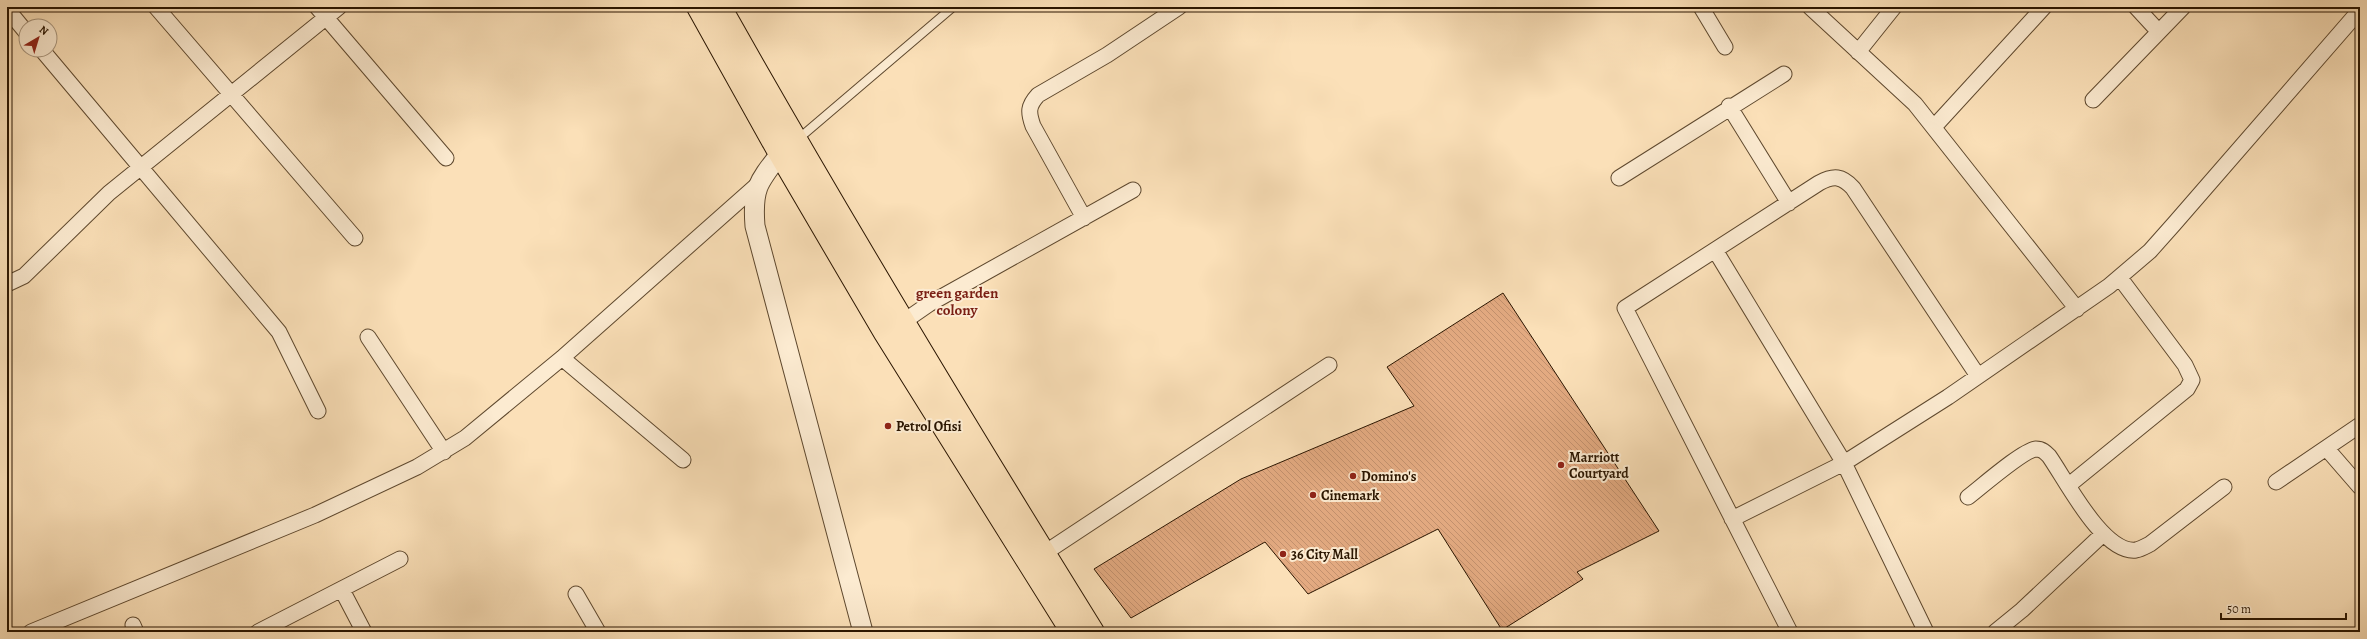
<svg xmlns="http://www.w3.org/2000/svg" width="2367" height="639" viewBox="0 0 2367 639" font-family="Alegreya,serif">
<style>
.building{fill:url(#building-back-hatch);stroke:#2a1500}
.lines{fill:none;stroke-linecap:round;stroke-linejoin:round}
.service-casing{stroke:#5e482e;stroke-width:10}
.minor-casing{stroke:#5e482e;stroke-width:17}
.tertiary-casing{stroke:#5e482e;stroke-width:21}
.trunk-casing{stroke:#2a1500;stroke-width:24}
.service{stroke:#fcebd1;stroke-width:8}
.minor{stroke:#fcebd1;stroke-width:15}
.tertiary{stroke:#fcebd1;stroke-width:19}
.trunk{stroke:#fbe0b8;stroke-width:22}
.poi-dot{fill:#8f2418;stroke:#fcebd1;stroke-width:1.5}
.labels{text-anchor:middle;dominant-baseline:central;stroke-width:4;stroke-linejoin:round;paint-order:stroke}
.poi-label{font-size:14px;font-weight:bold;fill:#2a1500;stroke:#fcebd1;text-anchor:start}
.neighbourhood-label{font-size:15px;font-weight:bold;fill:#7a1f14;stroke:#fcebd1}
</style>
<defs>
<pattern id="building-back-hatch" width="6" height="6" patternUnits="userSpaceOnUse"><rect width="6" height="6" fill="#e3aa81"/><path d="M-1 5l2 2M0 0l6 6M5-1l2 2" fill="none" stroke="#c3916e"/></pattern>
</defs>
<rect width="100%" height="100%" fill="#fbe0b8"/>
<filter id="stains"><feTurbulence type="fractalNoise" baseFrequency=".005" numOctaves="4"/><feColorMatrix values="0 0 0 0 .2 0 0 0 0 .09 0 0 0 0 .02 0 0 0 .5 -.17"/></filter>
<radialGradient id="worn" r=".72"><stop offset=".6" stop-color="#630" stop-opacity="0"/><stop offset="1" stop-color="#630" stop-opacity=".3"/></radialGradient>
<path class="building" d="M1503,293L1659,531L1577,572L1583,579L1502,630L1438,529L1308,594L1265,542L1131,618L1094,569L1241,479L1414,406L1387,367Z"/>
<g class="lines">
<g class="service-casing">
<path id="service" d="M797,140L953,7"/>
</g>
<g class="minor-casing">
<path id="minor" d="M156,7L355,238
M317,7L446,158
M1701,7L1725,47
M1810,7L1915,104L2077,309
M2136,7L2159,32
M7,9L26,32
M42,50L279,332L318,411
M1858,52L1894,7
M2093,100L2183,7
M1729,106L1789,203
M1934,127L2044,7
M1619,178L1784,74
M1084,218L1033,126C1028,112 1028,106 1038,95L1107,55L1179,7
M1715,250L1844,463L1926,632
M7,284L24,276L109,193L339,7
M903,322L929,304L1133,190
M368,337L444,452
M562,358L683,460
M2327,449L2360,487
M2276,482L2360,425
M2069,485L2187,389L2192,380L2185,365L2120,278
M1968,497C1980,488 2023,450 2036,449C2042,449 2045,452 2049,456C2066,480 2103,554 2136,550C2141,549 2146,546 2150,544L2224,487
M1732,519L1844,463L1948,397L2109,286L2150,251L2174,224L2360,10
M1037,558L1329,365
M342,590L364,632
M576,594L598,632
M133,625L136,632
M31,632L315,515L417,467L465,438L562,358L757,185
M258,632L400,559
M1790,632L1625,308L1819,183C1834,175 1842,176 1853,188L1978,376
M1995,632L2022,610L2103,534"/>
</g>
<g class="tertiary-casing">
<path id="tertiary" d="M780,154C758,182 752,189 755,226L863,632"/>
</g>
<g class="trunk-casing">
<path id="trunk" d="M698,7L780,154L885,333L1072,632
M720,7C839,218 965,426 1093,632"/>
</g>
<use href="#service" class="service"/>
<use href="#minor" class="minor"/>
<use href="#tertiary" class="tertiary"/>
<use href="#trunk" class="trunk"/>
</g>
<g class="poi-dot">
<circle cx="888" cy="426" r="4"/>
<circle cx="1561" cy="465" r="4"/>
<circle cx="1353" cy="476" r="4"/>
<circle cx="1313" cy="495" r="4"/>
<circle cx="1283" cy="554" r="4"/>
</g>
<g class="labels">
<g class="poi-label">
<text x="896" y="426">Petrol Ofisi</text>
<text x="1569" y="457">Marriott<tspan x="1569" dy="16">Courtyard</tspan></text>
<text x="1361" y="476">Domino's</text>
<text x="1321" y="495">Cinemark</text>
<text x="1291" y="554">36 City Mall</text>
</g>
<g class="neighbourhood-label">
<text x="957" y="293">green garden<tspan x="957" dy="17">colony</tspan></text>
</g>
</g>
<rect width="2367" height="639" fill="none" stroke="#fbe0b8" stroke-width="24"/>
<rect x="8" y="8" width="2351" height="623" fill="none" stroke="#2a1500" stroke-width="2"/>
<rect x="12" y="12" width="2343" height="615" fill="none" stroke="#2a1500"/>
<g transform="translate(38 38) rotate(38)"><circle r="19" fill="#fcebd1" stroke="#a8957d"/>
<path d="M0-3L7 15L0 10L-7 15Z" fill="#8f2418"/>
<text y="-6" font-size="11" font-weight="bold" text-anchor="middle" fill="#2a1500">N</text>
</g>
<path d="M2221 613v6h125v-6" fill="none" stroke="#2a1500" stroke-width="2"/>
<text x="2227" y="613" font-size="12" fill="#2a1500" stroke="#fcebd1" stroke-width="3" paint-order="stroke">50 m</text>
<rect width="100%" height="100%" filter="url(#stains)"/>
<rect width="100%" height="100%" fill="url(#worn)"/>
</svg>
